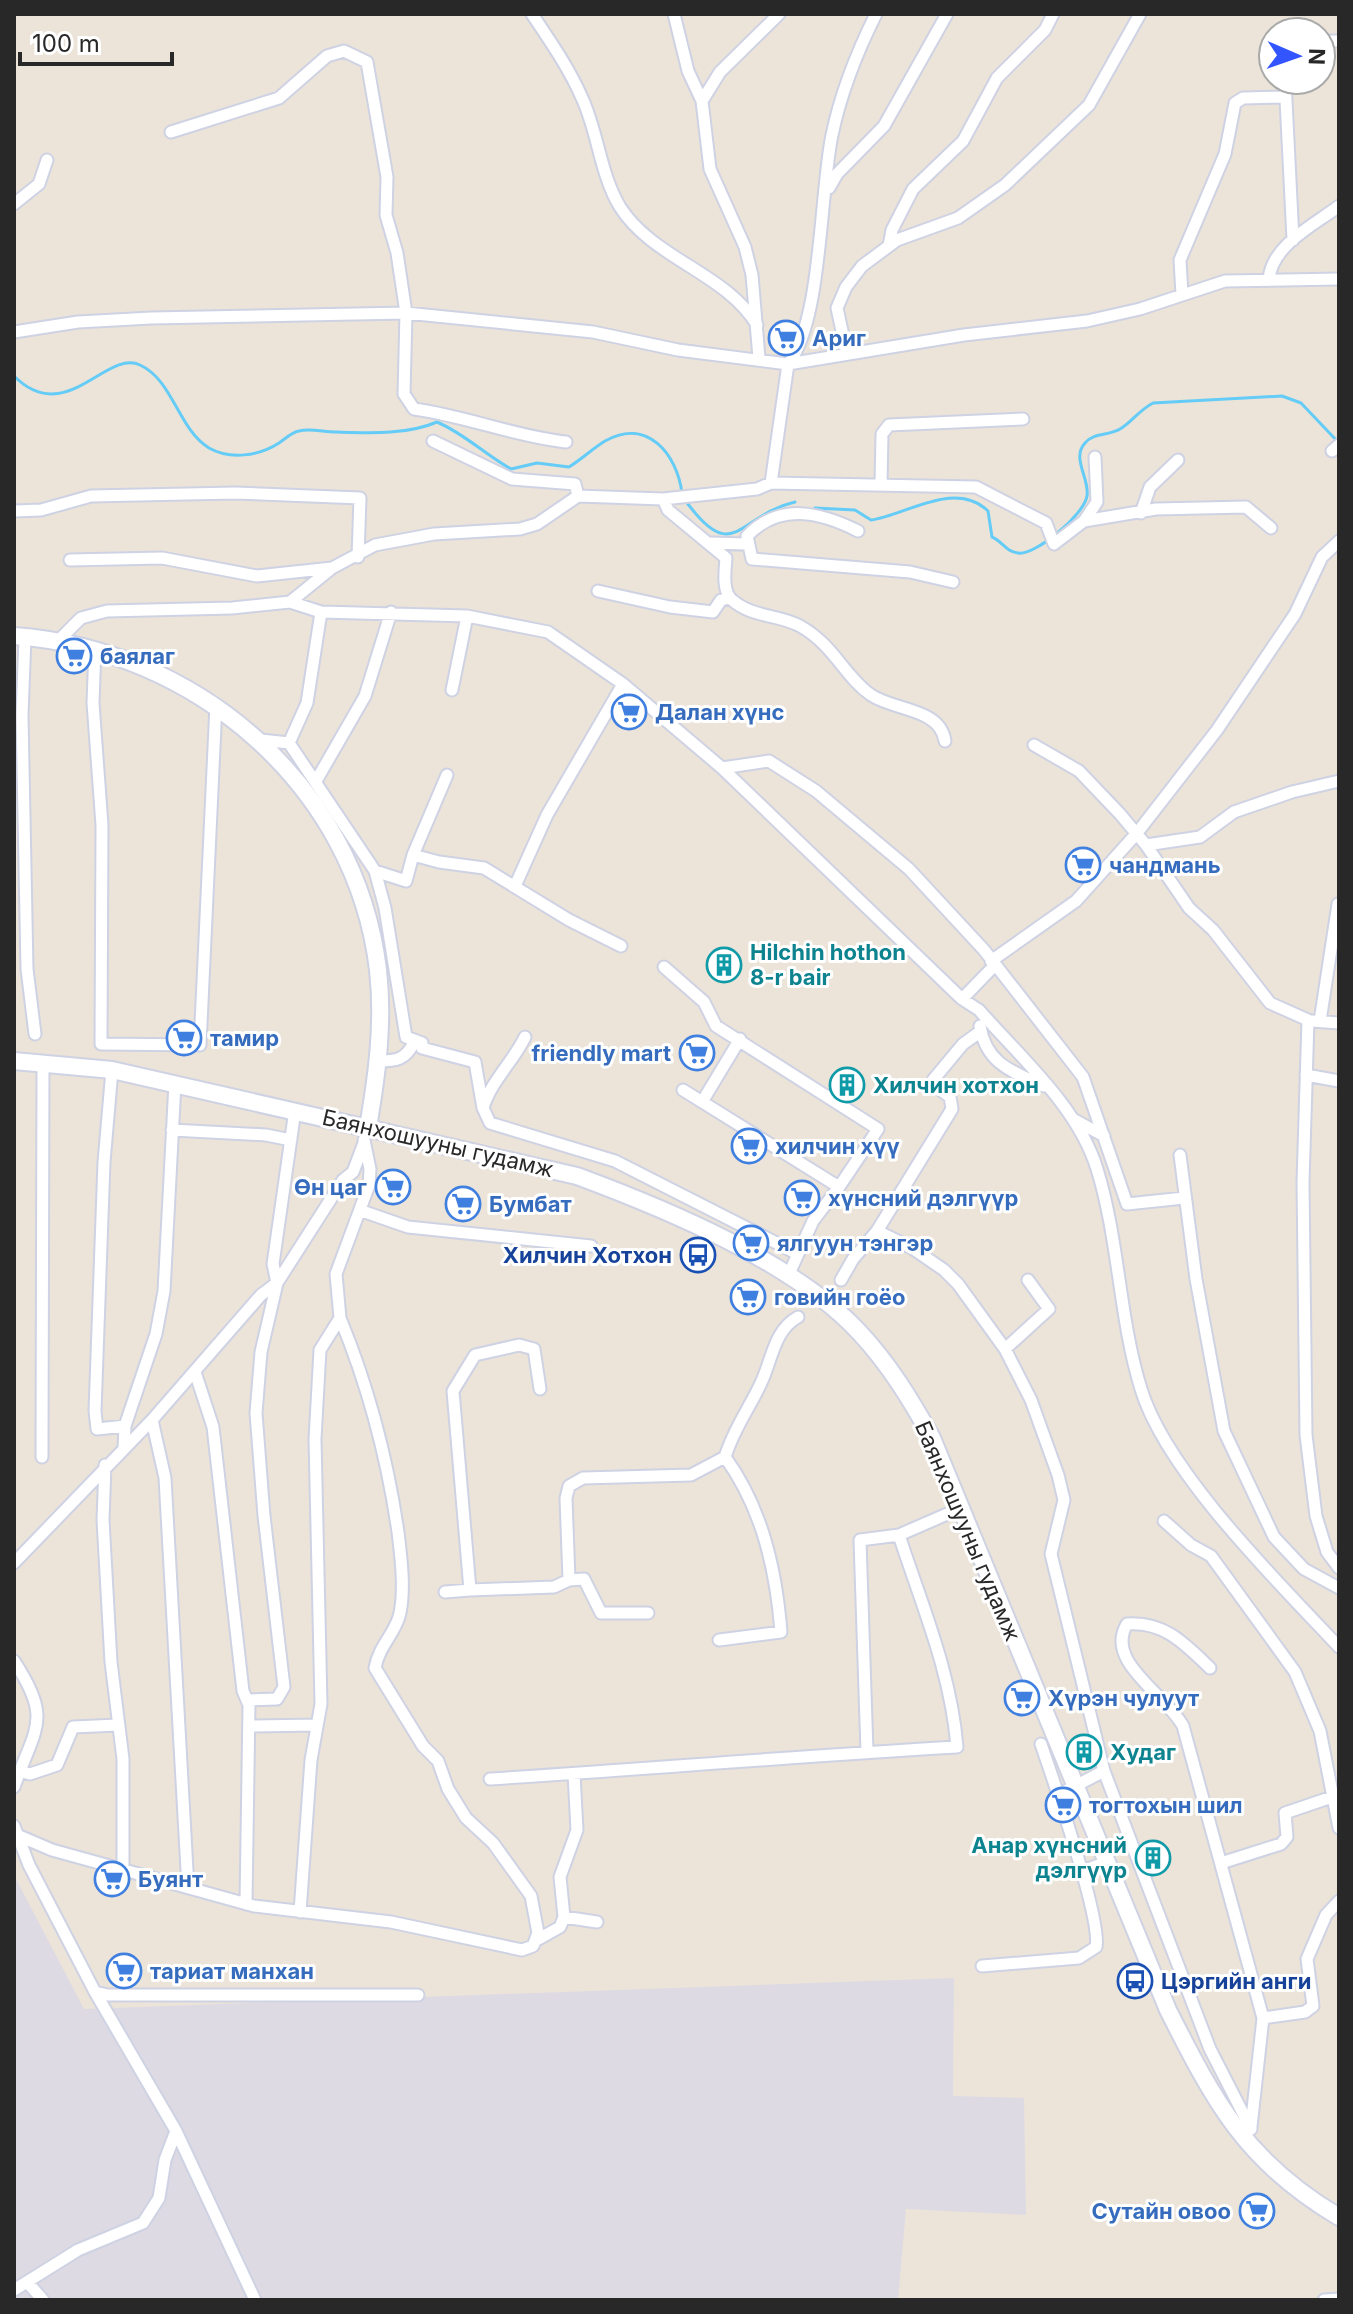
<svg xmlns="http://www.w3.org/2000/svg" width="1353" height="2314" viewBox="0 0 1353 2314" font-family="Inter,sans-serif">
<style>
.industrial{fill:#dddae4}
.lines{fill:none;stroke-linecap:round;stroke-linejoin:round}
.stream{stroke:#64ccf6;stroke-width:3}
.street-casing{stroke:#ced2e3;stroke-width:15}
.secondary-casing{stroke:#ced2e3;stroke-width:20}
.street{stroke:#fff;stroke-width:11}
.secondary{stroke:#fff;stroke-width:16}
.labels{text-anchor:middle;dominant-baseline:central;stroke-width:6;stroke-linejoin:round;paint-order:stroke}
.shop-label{font-size:22px;font-weight:bold;fill:#366cbe;stroke:#fff;text-anchor:start}
.culture-label{font-size:22px;font-weight:bold;fill:#0d838f;stroke:#fff;text-anchor:start}
.street-label{font-size:22px;fill:#282828;stroke:#fff}
.transit-label{font-size:22px;font-weight:bold;fill:#164399;stroke:#fff;text-anchor:end}
</style>
<rect width="100%" height="100%" fill="#ece4d9"/>
<path class="industrial" d="M14,1875L84,2009L954,1978L953,2096L1024,2098L1026,2215L906,2209L898,2300H14Z"/>
<g class="lines">
<path class="stream" d="M14,376C66,428 106,349 140,365C173,380 178,429 209,448C230,460 259,456 279,443C285,439 292,432 299,431C310,428 324,432 336,432C369,433 407,435 437,422C465,434 484,454 511,469L537,463L569,467C582,459 592,449 605,441C647,417 677,454 682,493
M685,500C734,568 738,515 795,502
M815,508L855,510L871,520C906,515 956,479 988,511L992,537C1002,541 1006,552 1018,553C1035,556 1084,515 1087,496C1090,479 1071,458 1085,443C1094,432 1109,436 1120,429C1131,423 1138,411 1153,403L1282,396L1301,403L1339,443"/>
<g class="street-casing">
<path id="street" d="M532,14C550,41 569,68 582,98C598,132 600,174 620,207C653,259 726,273 757,325
M674,14L688,71L702,101
M1321,41H1339
M1285,80L1293,240
M171,132L279,98L327,56L344,51L367,62L387,177L386,215L397,253L406,313L404,394L414,409C466,416 513,436 566,442
M829,188L837,174L884,126L947,14
M14,204L39,184L47,160
M889,246L892,230L913,189L963,141L997,78L1045,30L1053,14
M1269,279C1272,245 1314,225 1339,206
M1182,295L1180,260L1225,154L1235,103L1243,98L1286,97
M14,332L78,322L151,318L406,313L593,332L678,350L788,364L964,335L1087,321L1140,309L1225,281L1339,279
M847,354L837,308L846,287L862,266L897,240L958,218L1005,185L1089,105L1140,14
M759,358L752,275L745,247L710,169L702,101L720,72L779,14
M433,441L512,479L575,484L578,496
M1332,451L1339,445
M771,483L976,487L1046,523L1054,544L1084,521L1156,509L1246,507L1271,528
M881,484L882,434L889,425L1023,419
M663,499L668,510L726,558C725,571 722,591 732,600C753,618 778,614 800,626C834,645 844,676 871,695C895,711 940,708 945,741
M14,511L41,510L91,496L235,493L360,498L358,557
M1141,513L1150,487L1178,460
M1084,521L1097,502L1095,457
M858,531C820,512 780,502 747,536L752,559L910,572L953,582
M711,543L747,544
M70,560L162,558L257,576L332,568
M598,591L670,607L713,612L721,600L730,598
M290,602L332,568L375,545L434,534L520,529L537,524L578,496L663,499L757,489L771,483L788,364C822,322 820,191 832,135C841,92 856,54 876,14
M321,612L307,703L289,743L375,871L385,908L406,1037L422,1043V1048L475,1062L483,1108
M25,637L22,715L27,969L35,1034
M59,640L81,618L107,611L232,608L290,602L321,612L467,616L548,632L623,684L722,768L962,999L979,1010C1021,1058 1078,1107 1097,1169C1119,1240 1119,1318 1141,1389C1166,1472 1279,1583 1339,1647
M95,648L93,703L102,825L101,1044L200,1045L216,705
M452,690L467,616
M261,740L289,743
M1034,745L1079,771L1120,814L1146,845L1189,908L1213,930L1270,1003L1308,1020L1303,1182L1306,1435L1316,1516L1327,1552L1339,1568
M722,768L769,761L816,791L909,869L984,950L1083,1077L1127,1204L1184,1198
M316,781L365,696L391,612
M1146,845L1200,837L1234,812L1292,792L1339,781
M413,855L447,775
M375,871L406,881L413,855L439,862L484,868L569,920L621,946
M515,886L547,815L623,684
M991,961L1076,901L1137,833L1217,730L1295,614L1322,557L1339,541
M664,967L704,1002L716,1026L878,1129L839,1187
M962,999L995,965
M1312,1021L1339,1023
M1320,1021L1338,904
M980,1026C986,1064 1013,1072 1044,1086
M525,1037C513,1062 491,1081 483,1108L490,1123L615,1161L798,1254
M378,1061C396,1061 406,1060 414,1042
M112,1070L104,1162L95,1411L97,1429L125,1426
M1306,1075L1339,1081
M683,1090L839,1187L813,1221L788,1276
M702,1102L740,1039
M1073,1119L1104,1136
M172,1130L266,1135L291,1140
M1180,1155L1196,1279L1224,1431L1274,1537L1304,1569L1339,1588
M362,1211L408,1227L591,1246
M877,1231L912,1248L944,1270L958,1284L1005,1349L1031,1400L1058,1475L1064,1500L1051,1554L1104,1771L1058,1795
M841,1280L853,1259L877,1231L952,1109L950,1097L934,1085L933,1080L963,1044L981,1031
M1005,1349L1049,1309L1028,1280
M195,1372L213,1427L243,1691L249,1705L246,1904
M540,1389L534,1349L519,1345L475,1355L453,1391L470,1590L554,1587L569,1580L566,1498L569,1486L583,1478L691,1475L725,1457C734,1428 749,1409 761,1383C772,1360 774,1330 798,1317
M152,1420L165,1478L188,1888
M124,1448L125,1426L156,1334L164,1291L175,1083
M42,1457L43,1062
M105,1465L103,1520L111,1662L123,1759V1870
M1164,1521L1191,1545L1211,1556L1295,1672L1320,1731L1339,1828
M14,1563L152,1420L261,1295L277,1283L343,1180L353,1172L364,1143
M569,1580L584,1579L601,1613H648
M445,1592L470,1590
M719,1640L781,1632C776,1569 762,1508 725,1457
M14,1661C53,1720 35,1727 14,1787
M1210,1668C1185,1644 1164,1621 1127,1624C1104,1662 1166,1694 1183,1726L1263,2018L1251,2127
M248,1700L277,1699L284,1687L264,1516L256,1413L261,1352L277,1283L273,1264L295,1110
M250,1726L317,1725
M867,1752L860,1540L899,1535L961,1508
M19,1771L30,1774L57,1765L73,1727L118,1725
M1104,1771L1210,2049L1251,2129
M574,1774L577,1830L560,1877L564,1917L597,1922
M490,1779C646,1769 801,1756 957,1747C951,1672 922,1606 899,1535
M14,1826L29,1865L95,1992L108,1995H418
M17,1835L52,1850L254,1906L391,1922L522,1950L533,1946L538,1933L531,1896L493,1843L466,1818L448,1789L438,1761L423,1746L375,1668C379,1645 396,1633 400,1613C405,1588 401,1557 398,1532C387,1457 369,1388 340,1318
M1221,1863L1281,1844L1287,1837L1285,1813L1335,1796
M1080,1872L1107,1862
M300,1912L311,1760L321,1704L315,1439L320,1350L340,1318L336,1274L369,1185L370,1169L364,1140
M535,1941L560,1927L564,1917
M982,1966L1079,1958L1096,1947C1102,1920 1053,1779 1041,1744
M95,1992L176,2131L255,2300
M1263,2018L1305,2012L1313,2006L1307,1959L1326,1915L1339,1901
M28,2283L43,2300
M14,2290L78,2250L143,2223L159,2198L165,2160L176,2131
M1324,2300L1339,2299"/>
</g>
<g class="secondary-casing">
<path id="secondary" d="M14,636C195,649 356,785 378,970C384,1023 377,1075 368,1127
M14,1061L112,1070L577,1176C666,1209 794,1262 859,1332C889,1364 911,1400 932,1438L1168,2010C1215,2103 1246,2162 1339,2217"/>
</g>
<use href="#street" class="street"/>
<use href="#secondary" class="secondary"/>
</g>
<defs>
<g id="supermarket-ring" transform="scale(1.8)"><circle r="9.5" fill="#fff" stroke="#3f7fe0" stroke-width="1.5"/><path d="M-6-5.5h2.5l.6 2H6L4.5 2H-2.5L-4.4-4H-6ZM-1.5 3.2a1.3 1.3 0 1 0 .1 0ZM3 3.2a1.3 1.3 0 1 0 .1 0Z" fill="#3f7fe0"/></g>
<g id="building-ring" transform="scale(1.8)"><circle r="9.5" fill="#fff" stroke="#0f9aa8" stroke-width="1.5"/><path d="M-4-6H4V6H1V3H-1V6H-4ZM-2.5-4.3h1.7v1.8h-1.7ZM.8-4.3h1.7v1.8H.8ZM-2.5-1h1.7V.8h-1.7ZM.8-1h1.7V.8H.8Z" fill="#0f9aa8"/></g>
<g id="bus-ring" transform="scale(1.8)"><circle r="9.5" fill="#fff" stroke="#1a4fb4" stroke-width="1.5"/><path d="M-5-6H5V4H4V6H2V4H-2V6H-4V4H-5ZM-3.5-4V0h7V-4ZM-3.5 1.2v1.5H-2V1.2ZM2 1.2v1.5H3.5V1.2Z" fill="#1a4fb4"/></g>
</defs>
<g fill-rule="evenodd">
<use href="#supermarket-ring" x="786" y="338"/>
<use href="#supermarket-ring" x="74" y="656"/>
<use href="#supermarket-ring" x="629" y="712"/>
<use href="#supermarket-ring" x="1083" y="865"/>
<use href="#building-ring" x="724" y="965"/>
<use href="#supermarket-ring" x="184" y="1038"/>
<use href="#supermarket-ring" x="697" y="1053"/>
<use href="#building-ring" x="847" y="1085"/>
<use href="#supermarket-ring" x="749" y="1146"/>
<use href="#supermarket-ring" x="393" y="1187"/>
<use href="#supermarket-ring" x="802" y="1198"/>
<use href="#supermarket-ring" x="463" y="1204"/>
<use href="#supermarket-ring" x="751" y="1243"/>
<use href="#bus-ring" x="698" y="1255"/>
<use href="#supermarket-ring" x="748" y="1297"/>
<use href="#supermarket-ring" x="1022" y="1698"/>
<use href="#building-ring" x="1084" y="1752"/>
<use href="#supermarket-ring" x="1063" y="1805"/>
<use href="#building-ring" x="1153" y="1858"/>
<use href="#supermarket-ring" x="112" y="1879"/>
<use href="#supermarket-ring" x="124" y="1971"/>
<use href="#bus-ring" x="1135" y="1981"/>
<use href="#supermarket-ring" x="1257" y="2211"/>
</g>
<g class="labels">
<g class="shop-label">
<text x="812" y="338">Ариг</text>
<text x="100" y="656">баялаг</text>
<text x="655" y="712">Далан хүнс</text>
<text x="1109" y="865">чандмань</text>
<text x="210" y="1038">тамир</text>
<text x="671" y="1053" text-anchor="end">friendly mart</text>
<text x="775" y="1146">хилчин хүү</text>
<text x="367" y="1187" text-anchor="end">Өн цаг</text>
<text x="828" y="1198">хүнсний дэлгүүр</text>
<text x="489" y="1204">Бумбат</text>
<text x="777" y="1243">ялгуун тэнгэр</text>
<text x="774" y="1297">говийн гоёо</text>
<text x="1048" y="1698">Хүрэн чулуут</text>
<text x="1089" y="1805">тогтохын шил</text>
<text x="138" y="1879">Буянт</text>
<text x="150" y="1971">тариат манхан</text>
<text x="1231" y="2211" text-anchor="end">Сутайн овоо</text>
</g>
<g class="culture-label">
<text x="750" y="952">Hilchin hothon<tspan x="750" dy="25">8-r bair</tspan></text>
<text x="873" y="1085">Хилчин хотхон</text>
<text x="1110" y="1752">Худаг</text>
<text x="1127" y="1845" text-anchor="end">Анар хүнсний<tspan x="1127" dy="25">дэлгүүр</tspan></text>
</g>
<g class="street-label">
<text transform="translate(438 1143) rotate(13)">Баянхошууны гудамж</text>
<text transform="translate(968 1531) rotate(67)">Баянхошууны гудамж</text>
</g>
<g class="transit-label">
<text x="672" y="1255">Хилчин Хотхон</text>
<text x="1161" y="1981" text-anchor="start">Цэргийн анги</text>
</g>
</g>
<rect width="1353" height="2314" fill="none" stroke="#282828" stroke-width="32"/>
<g transform="translate(1297 56) rotate(92)"><circle r="38" fill="#ffffff" stroke="#a9a9a9" stroke-width="2"/>
<path d="M0-6L14 30L0 20L-14 30Z" fill="#3355ff"/>
<text y="-12" font-size="22" font-weight="bold" text-anchor="middle" fill="#282828">N</text>
</g>
<path d="M20 52v12h152v-12" fill="none" stroke="#282828" stroke-width="4"/>
<text x="32" y="52" font-size="24" fill="#282828" stroke="#ffffff" stroke-width="6" paint-order="stroke">100 m</text>
</svg>
